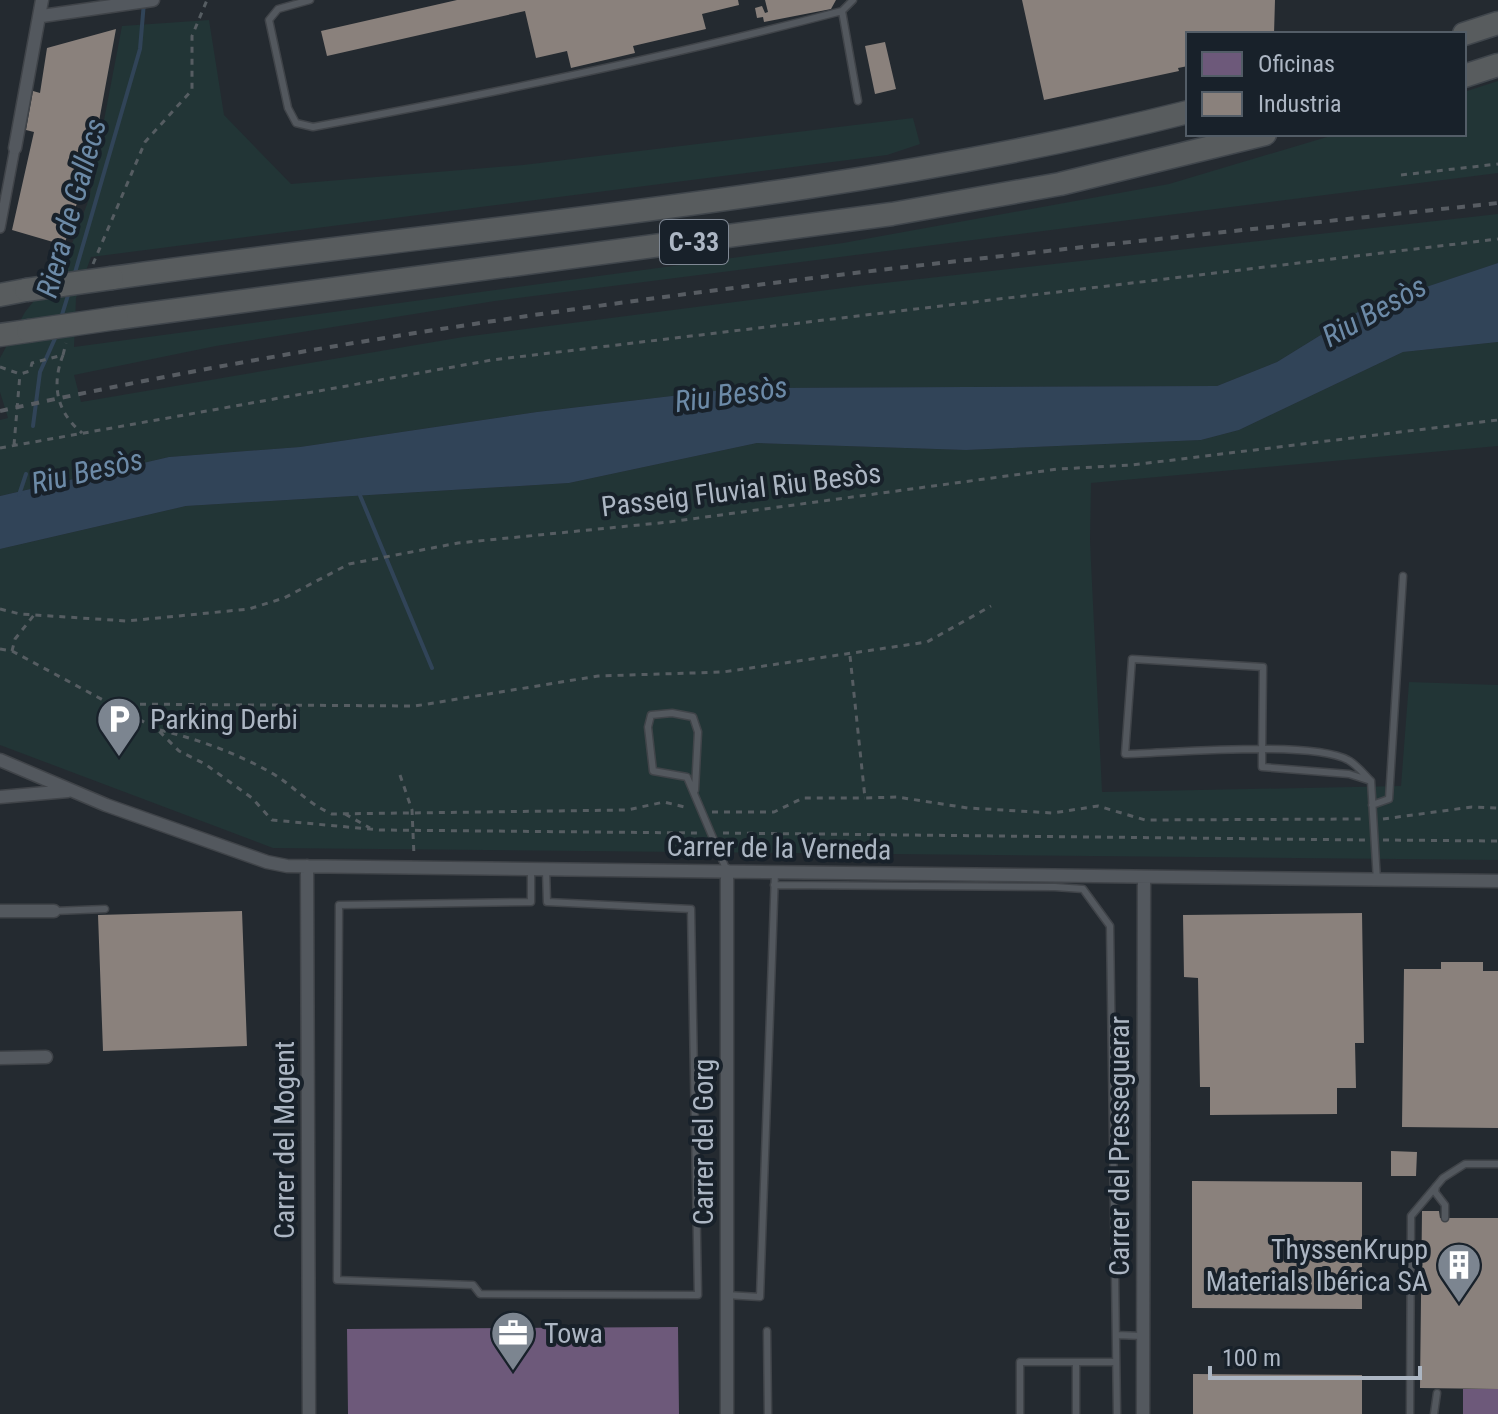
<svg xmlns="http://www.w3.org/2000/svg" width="1498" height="1414" viewBox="0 0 1498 1414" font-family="'Roboto Condensed',sans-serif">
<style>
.green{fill:#223536}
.water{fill:#314458}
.offices{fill:#6d597a}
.industry{fill:#8a817c}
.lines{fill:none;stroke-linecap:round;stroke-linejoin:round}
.stream{stroke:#314458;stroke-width:4}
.service-casing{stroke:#404449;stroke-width:9}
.pedestrian-casing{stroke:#404449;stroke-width:12}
.minor-casing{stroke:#404449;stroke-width:15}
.motorway-casing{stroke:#40464c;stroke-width:25}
.path{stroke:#565d62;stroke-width:3;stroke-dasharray:6 6;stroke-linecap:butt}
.service{stroke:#53585e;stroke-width:6}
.pedestrian{stroke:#53585e;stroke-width:9}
.minor{stroke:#53585e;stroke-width:12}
.motorway{stroke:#585c5e;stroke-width:22}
.rail{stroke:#575c62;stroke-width:4;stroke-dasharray:8 8;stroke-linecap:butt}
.motorway-bridge-casing{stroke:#40464c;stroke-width:25;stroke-linecap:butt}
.motorway-bridge{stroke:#585c5e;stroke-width:22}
.labels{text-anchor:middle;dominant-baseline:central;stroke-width:8;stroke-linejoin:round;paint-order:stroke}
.shield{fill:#18212a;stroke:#808995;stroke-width:2}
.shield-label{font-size:26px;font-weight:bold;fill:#acb6c3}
.street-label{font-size:28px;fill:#acb6c3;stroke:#18212a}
.poi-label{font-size:28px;fill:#acb6c3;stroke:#18212a;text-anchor:start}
.water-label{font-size:30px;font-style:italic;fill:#6c8aa7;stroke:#18212a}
</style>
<rect width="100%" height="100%" fill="#242a30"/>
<path class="green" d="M209,20L224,115L291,184L523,165L913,118L920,144L887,155L91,257L76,298L74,347L843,243L1169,184L1337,134H1464V92L1498,81V173L495,301L216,346L74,375L81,402L463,337L866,285L1498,214V263L1366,307L1277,362L1217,386L739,388L537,412L300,447L169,457L0,496V420L8,418L0,392V358L25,312L65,262L89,199L122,26Z
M1498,342V446L1091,483L1090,541L1102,792L1401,786L1409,682L1498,685V860L273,848L0,745V549L186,506L569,483L757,443L966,450L1201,440L1239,430L1403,352Z"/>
<path class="water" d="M1498,263V342L1403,352L1239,430L1201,440L966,450L757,443L569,483L186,506L0,549V496L169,457L300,447L537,412L739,388L1217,386L1277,362L1366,307Z"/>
<path class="offices" d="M678,1327L679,1414H348L347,1329Z
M1463,1389H1498V1414H1463Z"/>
<path class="industry" d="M457,0H738L739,5L702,14L706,29L633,46L635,53L571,68L567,51L536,58L525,11L327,56L321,31Z
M765,0H836L831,9L764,22L763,17L757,18L755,8L762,6L765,13L768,12Z
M1022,0H1275L1274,34H1188V66L1178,68L1179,71L1044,100Z
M116,29L95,143L61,256L50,254L53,242L12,230L34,132L26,130L33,91L40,93L47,48Z
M885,42L896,89L875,94L865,46Z
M242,911L247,1046L103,1051L98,915Z
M1362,913L1364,1043H1355L1356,1088H1337V1114L1210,1115V1087H1200L1198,978L1184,977L1183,915Z
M1441,962H1483V971H1498V1128L1402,1127L1404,969H1441Z
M1391,1151L1417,1152L1416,1176H1391Z
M1192,1181L1362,1182V1309L1192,1308Z
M1422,1211H1439L1440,1218H1498V1389L1420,1388Z
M1193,1374L1362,1375V1414H1193Z"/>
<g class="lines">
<path class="stream" d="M74,276L140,49L144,2
M61,318L69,292
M33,426L40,372L57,334
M359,493L432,668
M19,495L26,474"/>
<g class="service-casing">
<path id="service" d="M310,0L278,9L269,20L288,108L296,123L313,127C491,94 667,57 842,11L853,0
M842,11L858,101
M1262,751V767L1349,774L1371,781C1364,774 1356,764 1348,760C1312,740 1172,753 1125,754L1132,659L1263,667L1262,751
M1371,781L1377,881
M695,790L698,732L693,717L672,713L651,715L648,727L653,771L687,777L727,871
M1372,805L1389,799L1403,576
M531,870V902L339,905L337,1280L473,1285L480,1294L698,1295L691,909L547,902L546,870
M774,885L1055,887L1083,889L1110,926L1117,1414
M54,911L105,909
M1436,1186L1435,1192L1445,1205V1218
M726,1295L760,1297L775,872
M767,1331L768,1414
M1117,1335L1142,1336
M1076,1365V1414
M1020,1414V1362H1116
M1410,1414L1411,1216L1443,1178L1465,1164H1498
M1434,1414L1437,1393"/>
</g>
<g class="pedestrian-casing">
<path id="pedestrian" d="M0,228L15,148"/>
</g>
<g class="minor-casing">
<path id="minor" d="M42,16L153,0
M15,148L42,0
M0,760L106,805L267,862L287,866L1498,881
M0,797L68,791
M307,866L309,1414
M0,911H54
M0,1058L46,1057
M727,1414V871
M1143,1414L1144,878"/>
</g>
<g class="motorway-casing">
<path id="motorway" d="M1464,34L1498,23
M1464,76L1498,65
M112,278C471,227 836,201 1188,112
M0,295L26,290
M117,318L892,214L1060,184L1265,134
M0,335L28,331"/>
</g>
<path class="path" d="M1401,175L1498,164
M93,264L145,142L192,90V36L207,0
M63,355C51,386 57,412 82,433
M0,367L20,374L30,371L32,363L63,355L66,343
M14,445L20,374
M0,448L492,360L1498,239
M0,609L20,614L127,621L249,609L284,598L349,564L458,543L669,522L1058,469L1132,465L1498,420
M0,649L12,651L15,639L34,615
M12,651L157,729L179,751L205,764L252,798L272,820L380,830L699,833
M850,656L865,798L897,797L968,808L1053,813L1098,806L1145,820L1363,819
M116,704L415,706L598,676L723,672L927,642L991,606
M160,730C197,739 236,753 270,772C293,785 308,804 332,814L627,810L664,802L689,808
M400,775L412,810L414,856
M712,812H774L803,798H865
M345,814L370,828
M1383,819L1472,807L1498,808
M723,833L1367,840
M1383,840L1498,841"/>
<use href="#service" class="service"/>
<use href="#pedestrian" class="pedestrian"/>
<use href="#minor" class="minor"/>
<use href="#motorway" class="motorway"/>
<path class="rail" d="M0,411C493,302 996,257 1498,203"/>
<g class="motorway-bridge-casing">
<path id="motorway-bridge" d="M26,290L112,278
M28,331L117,318"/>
</g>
<use href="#motorway-bridge" class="motorway-bridge"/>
</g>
<defs>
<g id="parking-pin" transform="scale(2.3)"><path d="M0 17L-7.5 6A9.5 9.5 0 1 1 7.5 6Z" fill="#7c8590" stroke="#18212a"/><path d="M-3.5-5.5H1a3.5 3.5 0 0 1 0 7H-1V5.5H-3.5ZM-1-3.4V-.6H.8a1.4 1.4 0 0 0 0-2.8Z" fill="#fff"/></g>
<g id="building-pin" transform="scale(2.3)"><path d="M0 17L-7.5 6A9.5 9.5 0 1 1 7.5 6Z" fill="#7c8590" stroke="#18212a"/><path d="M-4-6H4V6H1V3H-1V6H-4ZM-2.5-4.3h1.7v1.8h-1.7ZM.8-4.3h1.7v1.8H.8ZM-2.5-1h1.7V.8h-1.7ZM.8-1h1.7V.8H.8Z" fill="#fff"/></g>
<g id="office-pin" transform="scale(2.3)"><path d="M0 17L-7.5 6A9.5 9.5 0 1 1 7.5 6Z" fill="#7c8590" stroke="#18212a"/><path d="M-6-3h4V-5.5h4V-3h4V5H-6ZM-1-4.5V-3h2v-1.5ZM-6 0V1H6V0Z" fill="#fff"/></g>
</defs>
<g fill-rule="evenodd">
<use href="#parking-pin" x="119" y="719"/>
<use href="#building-pin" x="1459" y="1265"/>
<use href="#office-pin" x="513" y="1333"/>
</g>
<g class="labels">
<rect class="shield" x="660" y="220" width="68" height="44" rx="6"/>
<g class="shield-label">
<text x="694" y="242">C-33</text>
</g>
<g class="street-label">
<text transform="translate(741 490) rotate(-7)">Passeig Fluvial Riu Besòs</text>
<text transform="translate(779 848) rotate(1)">Carrer de la Verneda</text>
<text transform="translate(284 1140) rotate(-90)">Carrer del Mogent</text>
<text transform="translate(703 1142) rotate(-90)">Carrer del Gorg</text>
<text transform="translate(1119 1146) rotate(-90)">Carrer del Presseguerar</text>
</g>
<g class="poi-label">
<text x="150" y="719">Parking Derbi</text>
<text x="1428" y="1249" text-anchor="end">ThyssenKrupp<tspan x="1428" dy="32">Materials Ibérica SA</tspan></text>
<text x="544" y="1333">Towa</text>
</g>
<g class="water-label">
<text transform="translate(71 208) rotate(-74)">Riera de Gallecs</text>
<text transform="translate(1374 311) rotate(-29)">Riu Besòs</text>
<text transform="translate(731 394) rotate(-8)">Riu Besòs</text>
<text transform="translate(87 471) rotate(-13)">Riu Besòs</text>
</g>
</g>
<rect x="1186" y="32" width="280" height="104" fill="#18212a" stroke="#535d67" stroke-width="2"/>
<rect x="1202" y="52" width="40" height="24" fill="#6d597a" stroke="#535d67" stroke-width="2"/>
<text x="1258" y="72" font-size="24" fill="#acb6c3">Oficinas</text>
<rect x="1202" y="92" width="40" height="24" fill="#8a817c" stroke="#535d67" stroke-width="2"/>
<text x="1258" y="112" font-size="24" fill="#acb6c3">Industria</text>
<path d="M1210 1366v12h210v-12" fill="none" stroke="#acb6c3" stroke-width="4"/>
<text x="1222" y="1366" font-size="24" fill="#acb6c3" stroke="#18212a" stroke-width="6" paint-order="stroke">100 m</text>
</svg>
